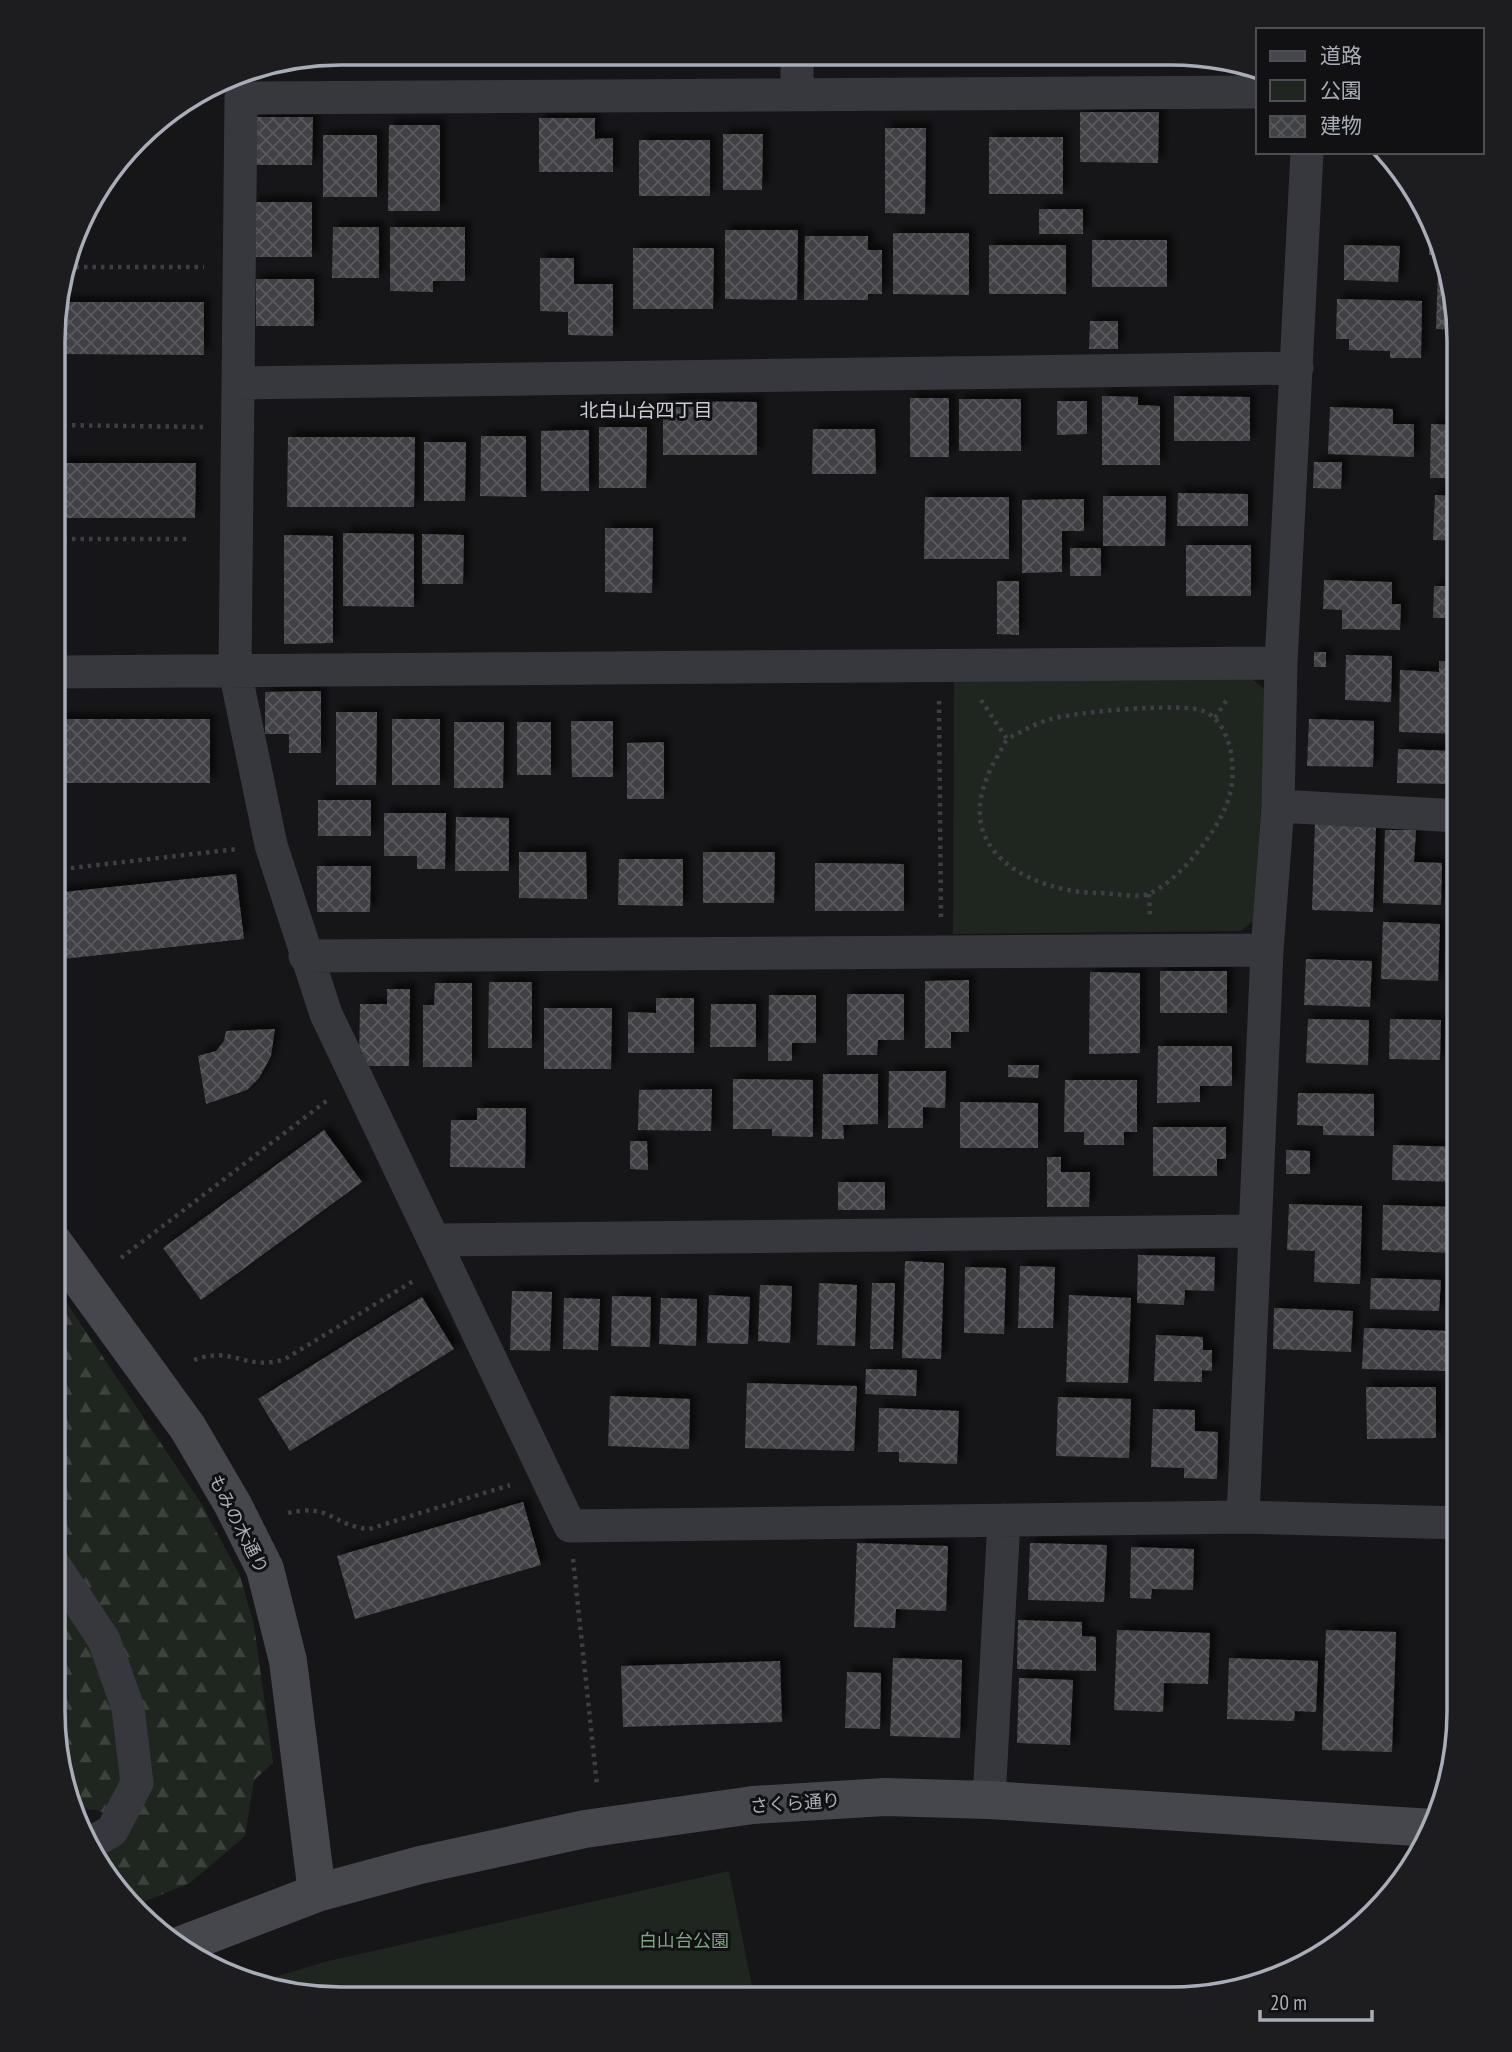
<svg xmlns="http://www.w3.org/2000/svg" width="1512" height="2052" viewBox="0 0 1512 2052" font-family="'PT Sans Narrow','Noto Sans JP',sans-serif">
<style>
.green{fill:#1e261f}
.forest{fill:url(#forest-firs)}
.building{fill:url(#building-cross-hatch);filter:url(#shadow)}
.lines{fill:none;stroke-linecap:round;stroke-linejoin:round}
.path{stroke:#3d3f44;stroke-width:4.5;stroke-dasharray:3.5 5;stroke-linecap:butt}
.street{stroke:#37383d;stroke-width:33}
.secondary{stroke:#45474d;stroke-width:38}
.labels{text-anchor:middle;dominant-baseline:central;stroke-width:6;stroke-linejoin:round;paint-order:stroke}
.street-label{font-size:18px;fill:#a8adb8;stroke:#111113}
.park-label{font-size:18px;fill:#7fa381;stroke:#111113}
.neighbourhood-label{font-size:19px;fill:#c9ccd4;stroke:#111113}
.rim{fill:none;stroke:#a8adb8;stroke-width:3.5}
</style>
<defs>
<pattern id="forest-firs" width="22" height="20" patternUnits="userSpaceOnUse" patternTransform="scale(1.75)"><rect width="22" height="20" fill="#1e261f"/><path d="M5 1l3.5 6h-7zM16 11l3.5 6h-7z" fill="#3c433d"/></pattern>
<pattern id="building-cross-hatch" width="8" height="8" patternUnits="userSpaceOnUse" patternTransform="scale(1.75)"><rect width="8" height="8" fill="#404145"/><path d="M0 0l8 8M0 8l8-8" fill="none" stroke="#595a5e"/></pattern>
<filter id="shadow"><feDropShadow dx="6" dy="-6" stdDeviation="3.5" flood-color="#0009"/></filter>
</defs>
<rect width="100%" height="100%" fill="#161618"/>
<path class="green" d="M954,679H1252L1269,692L1253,921L1241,931L953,934Z
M729,1871L752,1986L744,1998L304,1997L261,1981L328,1961Z"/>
<path class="forest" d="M53,1290L68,1305L201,1503L240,1576L254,1625L273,1763L254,1780L245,1836L190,1883L131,1907L96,1859L110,1851L132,1827L97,1810L76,1809L53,1711Z"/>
<path class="building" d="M851,54H925V63L851,65Z
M1080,112H1159L1158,163L1080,162Z
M255,117H313L312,165H255Z
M539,118H595V139L613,138V172H539Z
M389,125H440V211H388Z
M885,128H926L925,214L885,213Z
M723,134H763L762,190H723Z
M323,135H377V197H323Z
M989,137H1063V194H989Z
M639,140H710V196H639Z
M252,202H312V257H252Z
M1039,209H1083V234H1039Z
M1430,219H1431L1439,255H1429Z
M333,227H379V278H332Z
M390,227H465V281H433V292L390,291Z
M725,230H798L797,300L725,299Z
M893,233H969V295L893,294Z
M805,236H868V250H882V294H868V300H804Z
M1092,240H1167V287H1092Z
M989,245H1066V294H989Z
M1344,245L1400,246L1398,282L1344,280Z
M633,248H714L713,309H633Z
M540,258H574V284H613V336L568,335V312L540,311Z
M1438,270H1443L1457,330L1436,329Z
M256,279H314V326H256Z
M1337,299L1422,301L1421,358H1390V351L1349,350V339H1336Z
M58,302H204V355L58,354Z
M1090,321H1118V349H1089Z
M1102,396L1138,397V405L1160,406V465H1102Z
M1174,396L1250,397V441H1174Z
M910,398H949V457H910Z
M959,399H1021V451H959Z
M663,401L757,402V455H663Z
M1057,401H1087V434L1057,435Z
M1330,407L1393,409V424H1414V457L1328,454Z
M1431,424L1459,425V478H1430Z
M599,427H647L646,488H599Z
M813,429H875L876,474H812Z
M589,430V491H541V431Z
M481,436H526V497L480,496Z
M288,437H415L414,507H287Z
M424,442H466L465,501H424Z
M1314,462H1342L1341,489L1313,488Z
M61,463H196L195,518H61Z
M1178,493L1248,494V526H1177Z
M1435,495L1459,496V541L1433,540Z
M1103,496H1166L1165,546H1103Z
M925,497H1009V559H924Z
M1084,499V531H1062V572L1022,573V500Z
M605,528H653L652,593L605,592Z
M343,533L414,534V607L343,606Z
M422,534L464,535L463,584H422Z
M284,535L333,536V643L284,644Z
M1186,545H1251V596H1186Z
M1070,548H1101V576H1070Z
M1324,580L1392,582V604H1401L1400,630L1342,629V610L1323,609Z
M997,581H1019V635L997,634Z
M1434,586H1459V618H1433Z
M1314,652H1326V667H1314Z
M1346,655L1392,656L1391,702L1345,700Z
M1439,661L1459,662V734L1399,732L1400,670L1439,672Z
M321,691V753H289V734H265V692Z
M336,712H377L376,785H336Z
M54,719H210V783H54Z
M392,719H440V785H392Z
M1309,719L1374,721L1373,767L1307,766Z
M571,721H613V777H572Z
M454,722H504L503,788H454Z
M517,722H551V775H517Z
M664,742V799H627V743Z
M1398,749L1457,751V784L1397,783Z
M318,800H371V836H318Z
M384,813H446L445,869H417V856H384Z
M456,817L509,818V871H455Z
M1315,823L1376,825L1373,912L1312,910Z
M1385,830H1416L1414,862L1442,863L1441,905L1383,903Z
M519,852H586L587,899L519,898Z
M703,852H775L774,903H703Z
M619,859H683V906L618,905Z
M815,863L904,864V911H815Z
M317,866H371L370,912H317Z
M236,874L244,939L54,960V893Z
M1383,922L1440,924L1438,981L1381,979Z
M1456,925H1459V974H1455Z
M1306,959L1372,961L1370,1007L1304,1005Z
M1160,971H1227V1013H1160Z
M1090,972L1140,973V1053L1089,1054Z
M969,980V1032H951V1048H925V981Z
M489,982H532V1048H488Z
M435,983H472V1067H423V1005H434Z
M387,989H410L409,1066H359L360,1004H387Z
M847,994H904V1040H878L877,1055H847Z
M769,995H816V1043H792V1061H768Z
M656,998H694V1053H628V1012L656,1013Z
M711,1004H756V1047H710Z
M544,1008H612L611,1069H544Z
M1308,1019L1369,1020L1368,1065L1306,1063Z
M1390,1019L1441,1020L1440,1060L1389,1059Z
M275,1029L271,1056L259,1078L247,1090L206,1104L198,1056L216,1051L224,1041L226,1031Z
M1158,1046H1232V1086H1200V1102L1157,1103Z
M1008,1065H1039L1038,1078L1008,1077Z
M889,1071H946L945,1108L923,1107V1128H888Z
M823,1074H878V1124L843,1125L844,1139H822Z
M733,1079L813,1080V1137L772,1136V1129H733Z
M1065,1080H1137V1132H1124V1145H1084V1132H1064Z
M712,1089L711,1131L638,1130L639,1090Z
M1298,1093L1374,1094V1136L1323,1135V1126L1297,1125Z
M960,1102L1038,1103V1148H960Z
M477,1108H526L525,1168L450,1167L451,1120H477Z
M1153,1127H1226V1159H1217V1176H1153Z
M324,1130L362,1182L201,1300L163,1248Z
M630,1141H647L648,1170L630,1169Z
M1393,1145L1459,1147V1182L1392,1180Z
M1286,1150L1310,1151V1174H1286Z
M1047,1157H1061V1172H1090L1089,1207H1047Z
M838,1182H885V1210H838Z
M1289,1204L1362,1206L1360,1284L1314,1282L1315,1251L1287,1250Z
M1383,1205L1453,1207L1451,1253L1382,1250Z
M1138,1255L1215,1257L1214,1291L1185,1290L1184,1305L1137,1303Z
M905,1261L944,1263L941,1359L902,1358Z
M1020,1266L1055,1267L1053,1328H1018Z
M965,1267L1006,1268L1004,1334L964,1333Z
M1371,1278L1441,1280L1439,1311L1370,1309Z
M819,1283L857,1285L855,1346L817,1345Z
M872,1283H895L893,1349H870Z
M760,1285L792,1286L790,1343L758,1341Z
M512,1291L552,1292L550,1351L510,1350Z
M709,1295L750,1297L748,1344L707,1343Z
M1069,1295L1131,1298L1128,1383L1066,1382Z
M612,1296L651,1297L650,1347L611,1346Z
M422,1297L454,1349L290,1451L258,1399Z
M564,1298L600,1299L598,1350L563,1349Z
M661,1298L697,1299L696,1346L659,1344Z
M1274,1308L1353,1311L1351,1352L1273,1349Z
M1364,1328L1451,1331L1450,1371L1362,1369Z
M1156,1335L1203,1337V1350H1212V1371L1202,1370V1382L1154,1381Z
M866,1369L917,1370L916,1396L865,1394Z
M747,1383L857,1386L854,1451L745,1448Z
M1366,1387H1436V1438L1367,1439Z
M610,1396L690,1399L689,1449L608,1446Z
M1058,1397L1131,1399L1129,1458L1056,1456Z
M879,1408L959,1411L957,1464L899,1462V1452H878Z
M1153,1409L1195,1410V1431L1218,1432L1217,1479L1184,1478V1468L1151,1467Z
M523,1502L541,1565L355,1619L337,1556Z
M857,1543L948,1546L946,1611L896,1609L895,1628L854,1627Z
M1030,1543L1107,1545L1104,1602L1028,1600Z
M1131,1547L1194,1549L1193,1590L1152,1589L1151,1599L1130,1598Z
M1018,1620L1082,1622V1636L1096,1637V1671L1017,1669Z
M1117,1630L1210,1633L1208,1684L1164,1683L1163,1712L1114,1710Z
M1326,1630L1396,1632L1392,1752L1322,1750Z
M893,1658L962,1660L960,1738L890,1736Z
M1229,1658L1318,1661L1316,1712L1295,1711L1294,1721L1227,1719Z
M780,1661L782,1722L623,1727L621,1666Z
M847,1672L881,1673L880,1729L845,1728Z
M1019,1678L1073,1680L1070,1745L1017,1743Z"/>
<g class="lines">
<path class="path" d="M67,267H204
M55,425L203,427
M55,539H191
M981,700L1007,739C1021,732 1036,723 1051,719C1075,712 1183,702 1203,711C1219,717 1226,733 1230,748C1235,772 1233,793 1222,815C1207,843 1180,878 1151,893C1139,899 1113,893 1099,893C1042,893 960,859 984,786C989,769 999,754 1007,739
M939,701L941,917
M1215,718L1228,698
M54,870L237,849
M1149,894L1150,915
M121,1258L329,1099
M194,1360C232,1345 246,1372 285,1359L415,1280
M288,1513C332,1503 332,1526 369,1529L510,1485
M573,1559L597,1785
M1398,1886L1399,1874"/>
<path class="street" d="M797,92V54
M1258,92L241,98L235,671L271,845L326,1014L570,1526L1243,1517L1459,1523
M240,383L1297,368
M54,672L1281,663
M1278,806L1459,816
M305,956L1267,950
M434,1240L1254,1231
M1243,1517L1267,950L1278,806L1281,663L1307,152
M53,1563L104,1640L128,1708L137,1783L112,1831L87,1845
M989,1800L1004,1520"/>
<path class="secondary" d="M53,1242L188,1428L233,1505L265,1569L288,1661L317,1893
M176,1947L317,1893L420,1865L585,1829L753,1805L885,1797L989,1800L1432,1828"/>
</g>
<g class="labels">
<g class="street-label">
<text transform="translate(239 1524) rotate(63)">もみの木通り</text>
<text transform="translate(795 1803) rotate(-4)">さくら通り</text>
</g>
<g class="park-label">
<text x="684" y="1940">白山台公園</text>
</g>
<g class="neighbourhood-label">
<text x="646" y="410">北白山台四丁目</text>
</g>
</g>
<path d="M0 0H1512V2052H0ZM341 65H1171A276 276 0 0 1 1447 341V1711A276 276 0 0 1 1171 1987H341A276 276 0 0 1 65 1711V341A276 276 0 0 1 341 65Z" fill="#1d1d20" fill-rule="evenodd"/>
<path class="rim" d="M341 65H1171A276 276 0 0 1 1447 341V1711A276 276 0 0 1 1171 1987H341A276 276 0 0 1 65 1711V341A276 276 0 0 1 341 65Z"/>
<rect x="1256" y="28" width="228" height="126" fill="#111113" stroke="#4d4f55" stroke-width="2"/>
<rect x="1270" y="51" width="35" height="10" fill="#45474d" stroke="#4d4f55" stroke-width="2"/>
<text x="1320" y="63" font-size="21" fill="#a8adb8">道路</text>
<rect x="1270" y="80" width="35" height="21" fill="#1e261f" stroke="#4d4f55" stroke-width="2"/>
<text x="1320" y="98" font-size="21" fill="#a8adb8">公園</text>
<rect x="1270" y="116" width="35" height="21" fill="url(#building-cross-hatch)" stroke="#4d4f55" stroke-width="2"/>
<text x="1320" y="133" font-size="21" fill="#a8adb8">建物</text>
<path d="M1260 2010v10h112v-10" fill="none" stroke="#a8adb8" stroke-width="3.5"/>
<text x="1270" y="2010" font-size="21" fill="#a8adb8" stroke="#111113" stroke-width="5" paint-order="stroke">20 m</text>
</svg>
